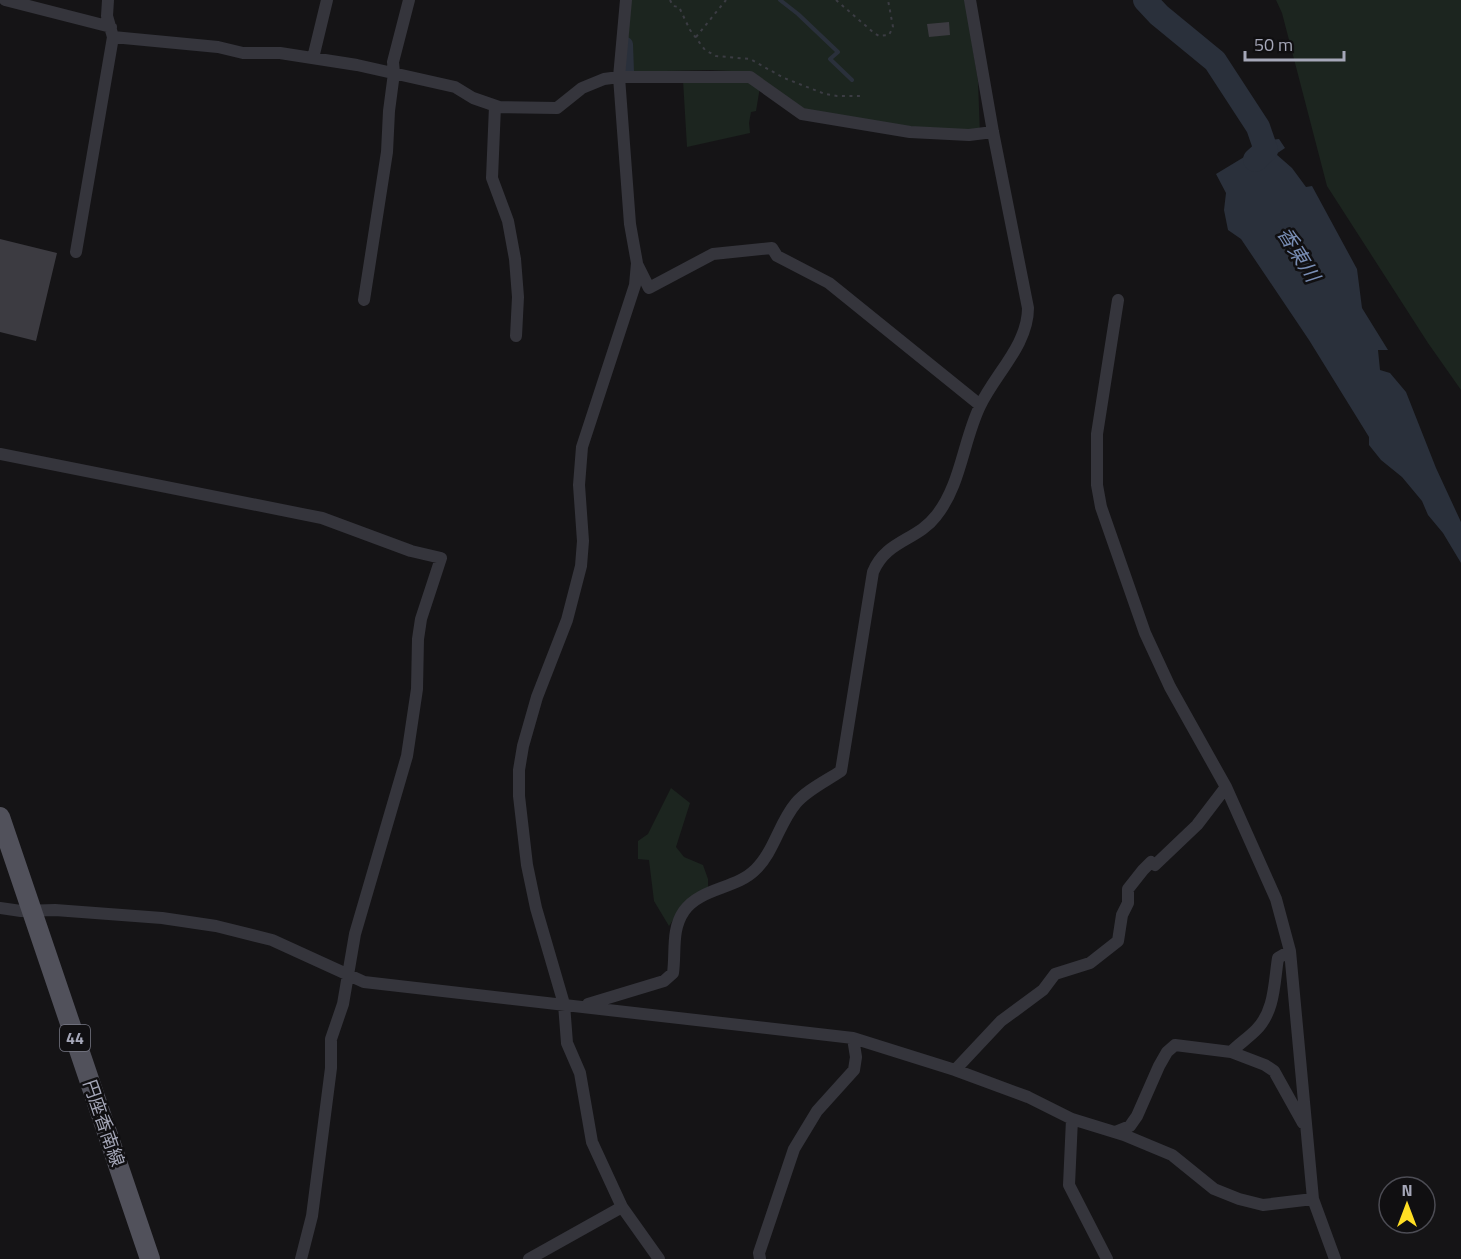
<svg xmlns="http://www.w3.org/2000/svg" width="1461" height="1259" viewBox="0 0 1461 1259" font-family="'Titillium Web','Noto Sans JP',sans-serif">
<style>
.green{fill:#1c251f}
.water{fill:#2a303b}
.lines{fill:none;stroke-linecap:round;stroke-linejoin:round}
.stream{stroke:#2a303b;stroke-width:4}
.canal{stroke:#2a303b;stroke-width:14}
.river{stroke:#2a303b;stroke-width:24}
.building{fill:#3c3b41}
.path{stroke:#3b3c43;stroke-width:2;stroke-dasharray:3 4.5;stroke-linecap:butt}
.street{stroke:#35353c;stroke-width:12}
.primary{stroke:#51515b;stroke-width:20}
.labels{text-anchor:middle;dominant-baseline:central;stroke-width:5;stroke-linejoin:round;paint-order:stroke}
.shield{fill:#100f11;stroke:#787986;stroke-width:1.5}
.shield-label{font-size:16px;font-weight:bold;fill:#a5a7b8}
.street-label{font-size:18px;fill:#a5a7b8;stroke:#100f11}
.water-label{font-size:20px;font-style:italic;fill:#798eb5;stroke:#100f11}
</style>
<rect width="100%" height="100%" fill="#151416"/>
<path class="green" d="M630,0H965L978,81L980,135L967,137L806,112L753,72L709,70L625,72Z
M1276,0H1461V390L1428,343L1327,186L1282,13Z
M683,80H749L760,87L756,111L751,112L749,123L750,133L687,147Z
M671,788L690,803L676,847L684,857L703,865L708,879V891L679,911L669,926L654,901L649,860L638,859V841L648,834Z"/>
<path class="water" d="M1260,133L1270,140L1279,139L1285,148L1276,154L1292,168L1306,187L1312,186L1357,269L1362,308L1388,350H1378L1380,370L1390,373L1406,392L1436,468L1461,522V563L1443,533L1428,515L1422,501L1402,477L1381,460L1369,445V437L1309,340L1241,239L1228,230L1224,210L1226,193L1216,174L1259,148Z"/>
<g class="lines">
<path class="stream" d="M780,0L798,14L838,52L830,59L852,80"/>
<path class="canal" d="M626,44L627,72"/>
<path class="river" d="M1145,0L1159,15L1215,61L1258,127L1266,150L1255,160"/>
</g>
<path class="building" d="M949,22L950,35L929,37L927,24Z
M0,239L57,253L36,341L0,332Z"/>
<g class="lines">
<path class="path" d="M670,0L673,6L679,7L690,30L705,50L716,56L750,59L784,78L825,94L837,96H863
M836,0L874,33L879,36L889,35L893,27L888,0
M696,37L726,0"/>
<path class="street" d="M5,0L111,27
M626,0L619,77L630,224L637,263L635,285L582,447L579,485L583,541L581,566L567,620L537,697L523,746L519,770V796L527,865L536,908L564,1004L567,1043L580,1073L592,1142L622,1207L659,1259
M113,37L218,47L243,53H280L357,65L455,87L473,98L499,107L557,108L582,88L604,79L619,77H750L802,114L910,132L969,135L993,132
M313,58L327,0
M495,106L492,178L508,221L515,259L518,297L516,336
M76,252L113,37L107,16L108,0
M637,264L649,288L713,254L772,248L777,256L829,283L980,405
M364,300L387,152L389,111L394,73L393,62L409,0
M1118,300L1097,434V485L1101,507L1145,633L1170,687L1226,787L1276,899L1290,951L1313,1199L1335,1259
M0,454L322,518L411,551L441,558L421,619L418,639L417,689L407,756L355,934L343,1004L331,1039V1068L312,1216L301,1259
M0,908L21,911L55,910L162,918L216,926L272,940L364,982L853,1038L955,1070L1028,1097L1072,1119L1124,1135L1172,1155L1214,1189L1239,1199L1263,1205L1313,1199
M588,1004L664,981L673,973C676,951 671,930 684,911C700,888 736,889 755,870C774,852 779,823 796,803C807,790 826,781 841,771L873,572C886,540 917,541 936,516C961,485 963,441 980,406C995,374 1028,345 1028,308L993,132L970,0
M1231,1052L1265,1065L1274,1071L1303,1123
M955,1070L1001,1021L1043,990L1055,974L1090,963L1118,941L1122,915L1128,903V889L1143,870L1151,862L1155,865L1197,825L1226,787
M1072,1119L1069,1185L1107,1259
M1115,1132L1130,1126L1137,1116L1159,1066L1167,1052L1175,1045L1231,1052C1239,1044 1248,1038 1256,1030C1275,1011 1274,983 1278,958L1290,951
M529,1259L622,1207
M760,1259L759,1253L794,1149L817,1111L854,1070L856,1057L853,1038"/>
<path class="primary" d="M0,817L150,1259"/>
</g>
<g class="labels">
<rect class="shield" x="60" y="1025" width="30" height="26" rx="4.5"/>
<g class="shield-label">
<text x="75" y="1038">44</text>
</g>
<g class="street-label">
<text transform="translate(104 1123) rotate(71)">円座香南線</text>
</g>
<g class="water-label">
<text transform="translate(1299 254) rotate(58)">香東川</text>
</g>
</g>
<g transform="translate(1407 1205)"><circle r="28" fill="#100f11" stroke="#4c4c54" stroke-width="1.5"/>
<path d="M0-4.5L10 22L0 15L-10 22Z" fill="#ffde24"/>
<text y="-9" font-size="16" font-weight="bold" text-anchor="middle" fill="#a5a7b8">N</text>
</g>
<path d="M1245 51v9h99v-9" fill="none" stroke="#a5a7b8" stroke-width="3"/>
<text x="1254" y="51" font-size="18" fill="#a5a7b8" stroke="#100f11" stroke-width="4.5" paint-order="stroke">50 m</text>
</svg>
